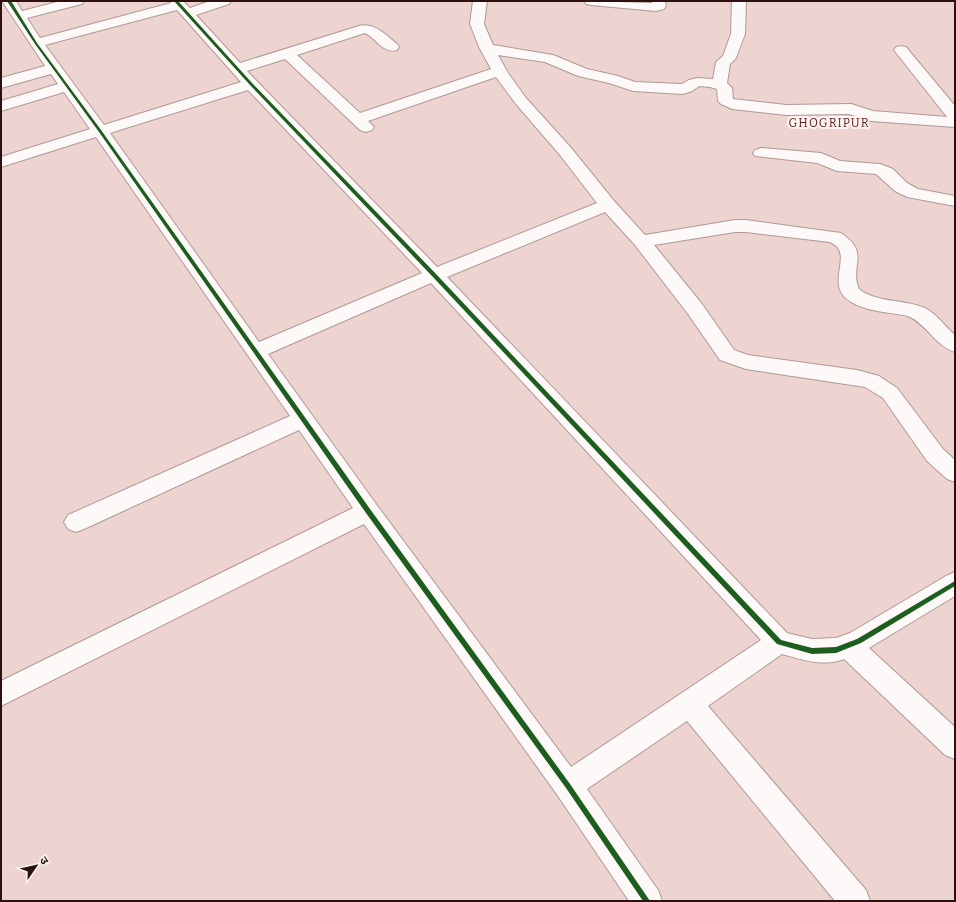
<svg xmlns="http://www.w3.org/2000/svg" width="956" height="902" viewBox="0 0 956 902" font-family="Bitter,'Noto Sans Devanagari',serif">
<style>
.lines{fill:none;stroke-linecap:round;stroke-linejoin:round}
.minor-casing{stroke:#b19895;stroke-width:2}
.minor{fill:#fcf9f8;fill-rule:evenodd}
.cycleway-casing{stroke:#fff6f5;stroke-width:3}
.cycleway{fill:#1b5e20;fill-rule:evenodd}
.labels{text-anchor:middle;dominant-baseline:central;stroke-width:4;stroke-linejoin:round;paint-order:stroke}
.far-quarter-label{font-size:12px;letter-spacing:1px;fill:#5f1e1a;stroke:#fff6f5}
</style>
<rect width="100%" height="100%" fill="#eed4d0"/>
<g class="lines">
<g class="minor-casing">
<path id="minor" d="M2,1H16L22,11L61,1H84L82,4L27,18L40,38L171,3L169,1H183L190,8L210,1H231L229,4L196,15L240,63L359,26C374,22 386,35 397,44L399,47L397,50C383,54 376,38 365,33L297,55L360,113L491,69L479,47L470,24L473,1H487L484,24L493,45L553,55L587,69L618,76L635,82L682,84L689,80L697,78L713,79L716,62L723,56L731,34L732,1H746L745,34L736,58L730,64L727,83L732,88L733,99L786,105L851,104L873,111L947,117L894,50L896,47L901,46L906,47L955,106V127L871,121L849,114L786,115L732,109L721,104L718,101L717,89L710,87L699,86L692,91L683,94L633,91L609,83L578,76L545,62L498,55L508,73L526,98L572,149L614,201L645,235L735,220H746L841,233C871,253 849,266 859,289C876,303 904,299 925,308C937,314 945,327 955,335V352C935,346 927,324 908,316C890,312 867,312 851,302C826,287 848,262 838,248C836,245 833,244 830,242L746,232H735L654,245L702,304L734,350L748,355L857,370L879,376L897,388L943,449L955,460V482L947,479L927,461L883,398L865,387L746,369L720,360L688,314L635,245L605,212L447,277L787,633L812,639L836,638L850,633L946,576L955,572V596L869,648L955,727V759L945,755L844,659C823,667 803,660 782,654L708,706L866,890L870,901H835L687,721L587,789L658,890L662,901H629L558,796L364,524L1,706V681L353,508L299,430L84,529L76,532L68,529L64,522L68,515L290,416L96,137L1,167V157L90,129L64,92L1,111V101L58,84L51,74L1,88V78L45,66ZM177,10L241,82L104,125L45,45ZM285,59L360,130L366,132L372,130L374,127L368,121L496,77L516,104L560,155L597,203L437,267L247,71ZM248,90L422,273L259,342L110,133ZM431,283L761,640L571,767L376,504L268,354Z
M584,1L652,3L651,1H665L666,6L664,9L656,11L591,5L586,4Z
M761,148L821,153L840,161L880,164L893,169L907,183L918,189L955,196V206L907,197L895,191L876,174L837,171L817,163L755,156L753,153L755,150Z"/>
</g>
<use href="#minor" class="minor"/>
<g class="cycleway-casing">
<path id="cycleway" d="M7,1H11L37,43L101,130L370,509L570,784L650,901H643L566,788L366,513L99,132L35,44Z
M174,1H178L252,83L436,274L781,640L812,648L836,647L857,639L955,581V586L861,643L836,653L812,654L777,644L432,276L250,85Z"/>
</g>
<use href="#cycleway" class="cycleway"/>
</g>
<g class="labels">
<g class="far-quarter-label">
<text x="829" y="123">GHOGRIPUR</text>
</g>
</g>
<rect width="956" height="902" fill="none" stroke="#2d110e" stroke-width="4"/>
<g transform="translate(36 866) rotate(56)" stroke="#fff6f5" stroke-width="3" paint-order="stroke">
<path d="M0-3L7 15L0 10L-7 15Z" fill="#2d110e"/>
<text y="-6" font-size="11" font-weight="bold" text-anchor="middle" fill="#2d110e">उ</text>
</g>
</svg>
